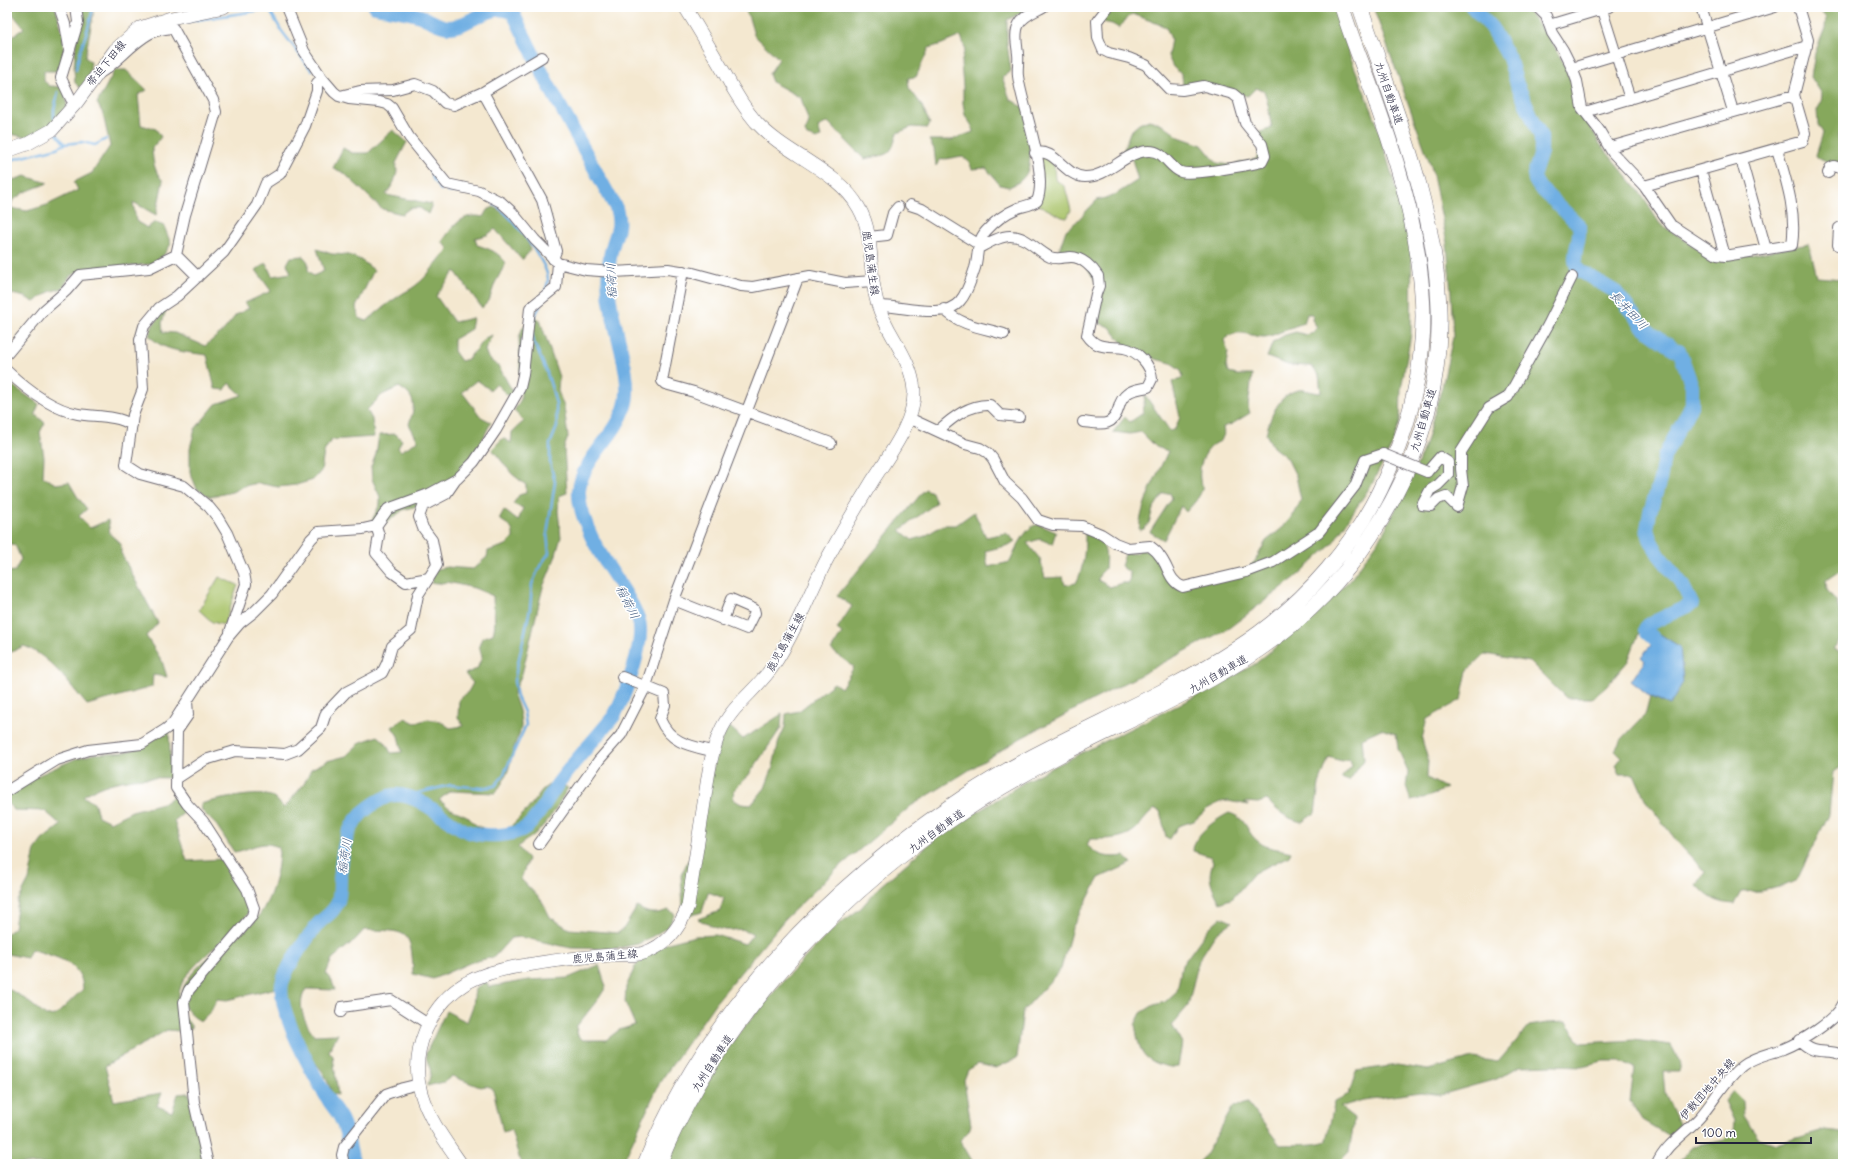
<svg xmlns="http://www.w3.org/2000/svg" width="1850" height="1171" viewBox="0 0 1850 1171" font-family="Delius,'Klee One',sans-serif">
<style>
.green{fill:#a8c268;stroke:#657252}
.forest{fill:#86a85c;stroke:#54654c}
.water{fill:#6fafe3;stroke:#48688f}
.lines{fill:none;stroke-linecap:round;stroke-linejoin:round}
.stream{stroke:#6fafe3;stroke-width:2.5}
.river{stroke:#6fafe3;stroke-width:14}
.minor-casing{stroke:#6c676f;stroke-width:12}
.major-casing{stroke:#6c676f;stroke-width:14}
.highway-casing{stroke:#6c676f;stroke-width:16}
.minor{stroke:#fff;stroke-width:10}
.major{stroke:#fff;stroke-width:13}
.highway{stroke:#fff;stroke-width:15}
.minor-bridge-casing{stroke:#6c676f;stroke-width:12;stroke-linecap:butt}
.minor-bridge{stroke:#fff;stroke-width:10}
.labels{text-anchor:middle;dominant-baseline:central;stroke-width:3;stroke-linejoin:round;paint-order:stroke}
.street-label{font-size:11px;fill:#22223b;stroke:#fff}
.water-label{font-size:12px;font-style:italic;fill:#415a7e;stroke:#fff}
</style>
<rect width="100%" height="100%" fill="#fff"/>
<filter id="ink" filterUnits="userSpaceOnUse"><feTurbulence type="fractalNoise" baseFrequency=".025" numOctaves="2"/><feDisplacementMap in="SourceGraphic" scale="8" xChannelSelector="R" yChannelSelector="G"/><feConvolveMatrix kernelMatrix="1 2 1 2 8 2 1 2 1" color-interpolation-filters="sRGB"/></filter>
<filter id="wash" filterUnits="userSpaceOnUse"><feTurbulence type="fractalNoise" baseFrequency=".012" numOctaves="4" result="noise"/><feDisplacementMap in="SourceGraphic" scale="16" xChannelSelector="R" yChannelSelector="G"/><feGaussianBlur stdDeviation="0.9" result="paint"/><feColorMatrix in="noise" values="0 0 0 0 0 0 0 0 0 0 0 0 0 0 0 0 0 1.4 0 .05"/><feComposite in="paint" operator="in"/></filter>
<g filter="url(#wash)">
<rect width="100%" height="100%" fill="#f4e8d0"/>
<path class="green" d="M1038,156H1049L1054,166L1055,179L1065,187L1071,210L1067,218L1062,217L1037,204Z
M219,577L238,585L224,625L212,622L199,610Z"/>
<path class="forest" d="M7,7H53L56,9L63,34L66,71H44V81L50,86L65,87L67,108L52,126L28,138L7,133V40L24,28Z
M78,7H93V16L85,57L91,62L89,77L80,88L75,83L74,69Z
M744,7H1033L1007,20V43L1011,71L1002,77L1010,99L1026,109C1028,124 1034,162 1026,174C1022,181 1016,184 1009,187L1000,185L986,168L972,169L969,162L962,156L940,160L936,166L934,149L929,140H951L973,132L972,126L965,115L963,103V86L961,64L965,48L961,36L942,44L929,48L916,77L908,78L909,88L921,104L930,124L927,128L912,127L897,133C891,158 887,154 864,159L828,122L818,127L821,137L817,139L807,136L805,132L809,123L801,98L772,82L769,74L779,59L754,35L749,18Z
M1105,7H1335L1350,56L1375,118L1412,242L1411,334L1401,389L1400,423L1392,445L1372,484L1332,544L1296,577L1229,628L1021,738L911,806L837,869L785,919L716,1002L660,1082L622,1164H521L511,1130L503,1132L493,1089L487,1086L480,1087L452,1076L444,1082L427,1086C435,1065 427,1070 426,1053L446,1011L467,1022L473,1006L475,989L486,981L489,987L529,980L568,978L599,965L606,987L599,998L576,1027L578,1036L583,1040H606L619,1030L635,1025L625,1002L626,987L635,967L644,956L668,943L695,936L716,935L745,944L753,934C740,926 739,931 725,930C716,929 707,924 698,919L720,911L724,898L708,892L702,912L689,916L683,910L681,875L689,859L719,745L729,726L743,739L782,714L781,728L748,776L734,790L733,799L741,804L751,805L765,788L773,767L779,740L785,727L786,714L799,711L834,683L841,688L854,667L831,650L842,633L837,629L852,606L837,596L925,489L932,492L936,503L900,530L912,540L925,536L943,525H956L974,512L986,537L1006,533L1015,541L1009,545L985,551L988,567L1010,562C1014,553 1027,523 1038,525C1044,526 1050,530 1056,532L1052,544L1040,539L1027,543L1040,559L1045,578L1063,577L1065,585L1076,583C1084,569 1085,550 1085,534L1087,533C1105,542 1107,549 1105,569L1100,574L1098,580L1110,587L1122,583H1129L1130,573L1121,566L1125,554L1136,553L1140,549L1154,554L1176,587L1248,568L1255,561L1266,541L1281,529L1295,513L1301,500L1296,476L1287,458L1273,447L1266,434C1270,417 1279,393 1299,390C1305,389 1314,393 1321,393L1319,375L1311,366L1288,365L1267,357L1273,342L1285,335L1296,332L1306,335L1313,333L1317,327L1312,320L1313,314H1307L1304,323C1293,326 1274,336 1265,337C1249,337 1238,326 1224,340L1228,352L1226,366L1229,373L1237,375H1252L1248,407L1250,413L1232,424L1223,427L1224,434L1221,441C1206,446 1198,464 1200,480C1201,483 1203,485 1202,489C1200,498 1192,505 1186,512L1181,506L1164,540L1150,532L1172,498L1170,493L1163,494L1153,509L1149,523L1144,529L1139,530C1141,502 1157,476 1168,451L1156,447L1141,432L1130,434L1113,432L1125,417L1130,422L1143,413L1145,395L1170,431L1175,429L1180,417L1172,382L1183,377L1181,370L1171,363L1155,359L1128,348L1122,343L1110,327L1101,324L1095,307L1097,284L1084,262L1057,256L1066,230L1076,222L1097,200L1113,196L1138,180L1131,156L1123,152L1130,132L1139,124L1149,120L1162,124L1179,137L1202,145L1217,163L1231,165L1256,159L1261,151L1255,134L1272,128C1269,116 1269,103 1264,91L1256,88L1248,96L1183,86L1182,75L1173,67L1168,56L1171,39L1166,27L1133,14L1125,20L1119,28L1112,24L1098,21Z
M1373,7H1524L1552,42L1565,66L1586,119L1600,144L1639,191L1660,224L1705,253L1744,256L1809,244L1817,277L1843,279V572L1841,570L1826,580L1827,590L1837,602L1841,619L1842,637L1833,649L1839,651L1843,657V765L1833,772L1829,814L1797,880L1784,886L1761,891L1741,892L1734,904C1717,903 1709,898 1697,885L1705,872L1679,844L1646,801L1634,774H1620L1616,765L1622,757L1615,750L1621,740L1645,715L1650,696L1670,705L1680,647L1642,625L1628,661L1606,687L1593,698H1566L1530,662L1485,654L1467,671L1461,700L1427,719L1422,739L1428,760L1427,778L1446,788L1431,796L1411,801L1406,787L1408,771L1398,749L1396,734L1381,729L1362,738L1364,760L1349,781L1341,778L1352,766L1350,759L1341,761L1329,757L1319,784L1315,813L1302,822C1287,819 1277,811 1267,800L1258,803L1244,802L1249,805L1228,801L1220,802L1207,809L1194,821L1178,826L1170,839L1166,837L1160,811L1155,809C1148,814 1144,820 1138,827C1125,840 1108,839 1090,839L1087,845C1099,857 1108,858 1124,856L1132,863L1099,878L1072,928L1061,969L1023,1011L1017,1058L996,1068L978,1064L968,1070L964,1080L971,1125L969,1131L960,1140L974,1164H669L678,1138L702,1086L728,1046L792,971L835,927L861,908L879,887L935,839L1029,779L1210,689L1255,664L1285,639L1350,580L1380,539L1412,478L1426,442L1442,387L1453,337L1451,294L1447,243L1431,166Z
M1817,7H1843V131L1838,135V141L1843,144C1843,148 1844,154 1843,157C1840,168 1823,161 1817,158L1816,155L1823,133L1818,125L1817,110L1821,103L1822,94L1811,77L1815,53L1825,28L1826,18Z
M115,70H126L147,90L138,95L141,125L156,129L161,137L152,148C153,162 154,171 163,181L156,215L133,202L136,221L147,228L155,222L164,226L171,244L163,256L151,264L81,271L70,276L63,288L49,292L34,302L25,297L12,294L7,297V182L25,176L48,183L25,192L12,201L11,208L27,211L47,205L78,190L74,182L92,173L110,146L103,114L97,103Z
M393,130L407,142L396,163L397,172L394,182L386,195L432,204L428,214L420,208H410L402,214L382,209L344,173L333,168L343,148L352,153H368Z
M494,207C510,217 524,232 531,250L522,260L495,229L487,235L475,238L477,245C490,249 498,252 506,263L495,283L489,301L482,308L455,271L436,296L454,322L473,318L471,329L454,339V351L461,361L468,359L485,338L492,335L485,350L488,358L499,367L513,392L509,397L496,384L490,390L477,380L462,392L481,417L491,422L473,460L437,492L414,507L403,510L382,526L372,520L380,504V497L372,479L371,467L376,454L379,435L396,434L402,440L398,448L401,451L418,441L409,424C415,406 417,398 399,387L382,395L367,410L372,419L374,437L331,440L324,452L321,471L313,480L296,485L278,487L258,483L244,486L232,492L210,497L197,489L190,472V448L195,429L216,404L242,395L229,383L225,390L215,389L207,355C188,352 162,352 149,335L153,325L167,306L162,323L163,332L175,333L205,346L223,331L236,315L249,308L245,303L271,291L256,270L266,263L272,276L291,273L287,264L291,257L303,256L308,262V270L313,276L324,271L317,249L332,254L349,255L361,260L374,270L356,307L359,318L367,321C377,312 388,303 399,296C404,292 410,290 415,286C429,276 436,261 449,249L442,242C453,226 462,212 483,217L487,210Z
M533,315L540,320L559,377L558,391L564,407L568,437L564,448L567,493L559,496L558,511L561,537L555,558L543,587L522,674L513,694C517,704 521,714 521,724C522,731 516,739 515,745C509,766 509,776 495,793L450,791L439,800L451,809L467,816L476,825L489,831L508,829L528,809L542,790L554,781L568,788C559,803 549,822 535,834C530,839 523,841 518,847L528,859L521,879L542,901L550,917L569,929L618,933L624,928L637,907C648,914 655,915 668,910L675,914L668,927L653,936L638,944L613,949L571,948L521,937L511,938L494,957L472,962L433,979L413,974C412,928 407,931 364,930L356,939L332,959L326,974L332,981L335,990L306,989C296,1005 304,1021 314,1035L338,1034L329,1051L333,1056L338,1095L332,1094C328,1081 323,1068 311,1060C307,1057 300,1054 296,1049C288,1040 276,1001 276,988L227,1000L217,999L211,1011L201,1021C190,1016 189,1011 181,1003C182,999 182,994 183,990C191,963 231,944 251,925C270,906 279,874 279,848C263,838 250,850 234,852L217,826L202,811L201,804C214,800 261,790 273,797C277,799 281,805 284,808L304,784L311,769L327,761L346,756L361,742L378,736L385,742L391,753L402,752L398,736L392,727L405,718L415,723L428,719L440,721L450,728L463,726L458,717L459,699L468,692L473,683L465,674L477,669L482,657L479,646L482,638L493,634C497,622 493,609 493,596L474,588L447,582L436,584L431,583L436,569L447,567L473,569L487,557L488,551L506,545L513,538C514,527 508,525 499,519L504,510L518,521L523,508L513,504L519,495L526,493V485L512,474L492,449L503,438L511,443L512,432L524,421L514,411L521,399L519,338L522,329Z
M7,382L39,404L35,414L45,423L40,432L44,457L43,477L56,484L69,482L77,496L87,509L79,516L90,528L108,520L110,534L121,544V553L158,623L146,636L162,661L167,677L153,675L152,687L87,705C69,684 50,656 24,646L7,654V572L15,571L21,559L15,545L7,543Z
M169,729L171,778C140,777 110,779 83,796L95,804L98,816L110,822L132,811L166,802L175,795L186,811L174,821L187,861L222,859C233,876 249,893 248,914C230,936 205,953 187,975C180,983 177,998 179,1008C180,1016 189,1020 192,1028L180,1031L167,1030L105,1066L114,1101L162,1093L157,1106L172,1112L178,1094L189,1093L211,1164H7V988L24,998L46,1016L56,1015L83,989C82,961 54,957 31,949L27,958L7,954V933L14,928L18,901L29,880L35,850L42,840L61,825L45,811L14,810L7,803V798L32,778L75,759L94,754L126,752L144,746Z
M1229,813C1249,819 1245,832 1259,842C1267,849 1282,849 1291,852L1289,856L1254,873L1233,898L1220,903C1213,889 1206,879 1213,863L1211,857L1193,851C1193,835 1215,820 1229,813Z
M1221,917L1232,922L1215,935L1199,960L1188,1006L1172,1025L1182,1043L1178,1067C1169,1069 1148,1062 1143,1053C1138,1046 1137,1034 1135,1025L1141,1013L1154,1005L1165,1002L1177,991L1182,965L1209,928Z
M1566,1022L1581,1043L1635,1040L1671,1045L1681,1064L1679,1072H1663L1665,1093L1679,1124L1669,1136L1642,1120L1630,1101L1634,1069L1620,1061H1603L1582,1066L1554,1065L1520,1066L1497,1079L1440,1095L1421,1092L1363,1100L1340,1107L1354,1118L1352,1135L1349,1152L1337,1164H1197L1204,1157L1233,1107L1248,1103L1280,1145C1294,1144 1314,1146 1326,1141L1335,1101L1349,1094L1356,1071L1397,1065L1428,1070L1473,1058L1498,1062L1529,1026L1547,1023Z
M1733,1091L1743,1101L1744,1116L1759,1138L1776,1144L1825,1130L1843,1132V1164H1677L1693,1146L1725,1139L1733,1130L1734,1121L1725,1101Z"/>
<path class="water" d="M1660,634L1680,647L1683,682L1670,705L1650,696L1631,681L1645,661L1641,657Z"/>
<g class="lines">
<path class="stream" d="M183,22L263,10L270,11L281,30L312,71
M76,70C79,48 90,29 93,7
M54,118V110L58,92
M56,133L65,144L82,142L95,145L106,139
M7,161L57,148L65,144
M430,170L433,179L441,190
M447,192H462
M494,204C509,213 548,262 548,280C548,283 546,288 545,292
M533,320L540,306
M405,796L451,785L482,788L495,786L503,776L526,725L524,712L517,697L514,681L530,609L532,584L540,566L549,553L547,534L555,482L550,463V444L557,427L556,404L552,389L546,370L533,340L532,333"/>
<path class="river" d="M1472,7L1492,28L1509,58L1517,84L1541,137V152L1534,174L1535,180L1539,187L1579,225C1582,241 1568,259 1580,271L1616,292L1643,327L1674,349L1679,350L1692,386V404L1664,457L1660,480L1650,512L1647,529L1650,539L1659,555L1682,584L1692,604L1649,624L1645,630L1659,643
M354,1164C349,1149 348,1133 341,1119C338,1113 333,1107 329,1101C315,1077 273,1005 283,980C290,961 305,941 317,925C324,917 335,912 338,901C340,895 340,887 340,880C342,855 343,832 362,813C370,806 378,800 389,796C407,791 427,805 441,815C450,821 458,828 469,832C485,837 514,837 528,826C541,814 548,797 559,782C576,759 596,738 614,716C625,695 647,640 638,618C626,587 601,562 589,531C584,519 578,504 579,490C582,459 617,436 625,406C634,378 612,325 609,293C608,282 608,269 610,257C613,236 623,230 616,208L547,82L513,13C492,0 469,27 449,27C439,27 429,19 420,16C406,11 390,10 375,7"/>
</g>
</g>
<g filter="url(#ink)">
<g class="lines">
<g class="minor-casing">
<path id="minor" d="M59,7L65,24L69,47
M76,7L78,22L61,78L71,99L77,102
M286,7L304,51L322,78L334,92L339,96L349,99L379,102L387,104L392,108L409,137L447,184L479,191L501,202L512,212L535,240L558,263L586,270L614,272L668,269L693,273L741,286L753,287L810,276L845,283L873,281
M1537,7L1546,16L1552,33L1563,50L1572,68L1577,81L1582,108L1599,130L1612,152L1644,186L1671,225L1717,255L1725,256L1792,245C1797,212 1786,180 1777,149
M1601,7L1630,99
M1701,7L1733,111
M1549,25L1609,7
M1572,68L1775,7
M100,73C118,62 131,44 149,34C156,30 165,29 173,28L213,100L216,112L185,215L176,255L198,277
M483,92L542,200L556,251L553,259
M340,96L360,91L393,90L415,84L433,91L445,103L454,105L483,92L542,57
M1585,112L1807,46
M1610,147L1794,95
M1035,153C1055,147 1065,177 1085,177C1109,177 1125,151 1149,151C1165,151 1168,167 1181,172C1191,176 1249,165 1262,162L1265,156L1262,144L1245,123L1238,98L1233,94L1204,86L1182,90L1169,89L1146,65L1129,58L1109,53L1103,50L1098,38L1097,21L1108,7
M1741,159L1766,249
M1701,170L1725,256
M1828,173L1830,168L1834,166L1843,169
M1644,186L1803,141L1805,133L1794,95L1808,40L1798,7
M910,205L922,209L978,244
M869,237L887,235L893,213L898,207
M1838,245L1839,228L1843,226
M979,248C988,243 1000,236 1010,236C1027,236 1036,250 1050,257C1058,260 1064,257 1071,257C1082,257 1093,268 1098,276L1099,286L1096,294L1087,335C1097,350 1109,346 1124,348C1138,351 1151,365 1152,379L1148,387C1141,389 1132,389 1127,394C1123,397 1120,403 1119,407C1113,428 1101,424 1083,422
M683,271L662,381L665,384L694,392L831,443
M878,306C900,305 944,321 960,301C968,292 971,279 975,268C979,254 976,242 986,231C994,222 1006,213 1018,208C1024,206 1032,205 1037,201C1049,173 1022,107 1018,76C1017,69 1019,61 1018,54C1017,45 1014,33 1019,24C1024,15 1034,12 1043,7
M944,309C959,325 983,328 1004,334
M7,354L43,311L66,291L80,275L149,268L176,255
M7,371C26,389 51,409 78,414C96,417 116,415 132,425
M909,418L965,444L980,448L988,453L993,459L1005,482L1022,498L1038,520L1053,525L1082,526L1101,534L1115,543L1128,548L1150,546C1153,549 1157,551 1159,555C1169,566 1168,581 1183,587L1246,572L1273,562L1319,532L1355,486L1365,460L1383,454
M939,430C953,417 970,404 990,405L1000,415L1019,417
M1427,472L1440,457L1448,462V475L1438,485L1430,490L1422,505L1431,506L1438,499L1446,496L1457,507L1463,486L1461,469V452L1489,408L1508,397L1548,325L1572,277
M376,526L379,535L376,553L392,572L406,582L429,578
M674,600L747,629L755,613L754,609L731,599L723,620
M230,632L246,584L244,573L227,533L218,518L209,507L184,486L140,474L126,465L133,415L143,389L140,340L144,326L159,308L177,296L224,252L257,205L266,183L280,174L305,126L317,91V83L322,78
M622,677L664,694L665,705L660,719C670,743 690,746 712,751
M187,701L188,715L177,731L176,788L187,804L203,821L247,889L254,908L252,916L189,990L184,1002L194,1102L208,1164
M176,779L205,760L235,751L285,754L298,749L321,728L326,713L346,692L382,673L387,663L392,646L411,630L418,595L437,565L432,540L423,528L419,517L423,506L446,494L455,481
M7,791L57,760L88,750L142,744L166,729L173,723L228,637L240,623L254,612L272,594L311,539L318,532L363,529L376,526L388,509L429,494L457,479L474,462L496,430L520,388L523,375L530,308L556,287L558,263
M539,844L599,760L621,735L646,686L674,600L798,278
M341,1012L342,1007L391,1000L428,1024
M1799,1040C1817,1058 1824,1047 1843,1055
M344,1164L342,1155L344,1147L386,1094L403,1088L419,1084
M1657,1164C1666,1144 1686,1133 1700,1117C1715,1100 1725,1079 1743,1065C1755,1056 1770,1054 1783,1049C1800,1042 1836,1021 1843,1004"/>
</g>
<g class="major-casing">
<path id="major" d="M7,151L27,144L52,130L77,102L115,50L140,28L171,18L224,7
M461,1164C446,1142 429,1120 421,1093C409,1051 430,1005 466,983C484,973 506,968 527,965C555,960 583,957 611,955C622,954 634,956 644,953C667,945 680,928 688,906C693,871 699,837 704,803C708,778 710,755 720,732C732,704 760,688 775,663C796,631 809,594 826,561C841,533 857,506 873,480C889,455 915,421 914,391C912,358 887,335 878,305C867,273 876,238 859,208C838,170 786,155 756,122C744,108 734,91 725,74C712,52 699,29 685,7"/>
</g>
<g class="highway-casing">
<path id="highway" d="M645,1164C707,1011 830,885 967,795C1052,739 1150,705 1236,649C1304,605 1361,541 1391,465C1411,418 1423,368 1423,316C1422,245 1402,174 1378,108C1367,74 1352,41 1342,7
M659,1164C714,1029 826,905 946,823C982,798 1019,776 1058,756C1139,714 1227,680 1298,620C1336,588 1368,545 1392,501C1424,442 1441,377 1439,310C1436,205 1393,105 1360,7"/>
</g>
<use href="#minor" class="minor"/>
<use href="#major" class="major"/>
<use href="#highway" class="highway"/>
<g class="minor-bridge-casing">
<path id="minor-bridge" d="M1383,454L1427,472"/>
</g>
<use href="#minor-bridge" class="minor-bridge"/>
</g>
</g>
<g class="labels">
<g class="street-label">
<text transform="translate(106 63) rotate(-51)">帯迫下田線</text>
<text transform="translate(1389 93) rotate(71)">九州自動車道</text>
<text transform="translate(871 263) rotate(82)">鹿児島蒲生線</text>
<text transform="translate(1423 420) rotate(-74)">九州自動車道</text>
<text transform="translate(785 642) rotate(-61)">鹿児島蒲生線</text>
<text transform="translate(1218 674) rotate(-30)">九州自動車道</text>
<text transform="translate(936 831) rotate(-36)">九州自動車道</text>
<text transform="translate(605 956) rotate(-5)">鹿児島蒲生線</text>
<text transform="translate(712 1063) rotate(-57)">九州自動車道</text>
<text transform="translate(1707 1089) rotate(-49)">伊敷団地中央線</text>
</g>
<g class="water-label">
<text transform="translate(611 281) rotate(-92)">稲荷川</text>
<text transform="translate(1629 310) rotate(47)">長井田川</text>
<text transform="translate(628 602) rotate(63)">稲荷川</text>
<text transform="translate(344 856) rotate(-81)">稲荷川</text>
</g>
</g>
<rect width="1850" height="1171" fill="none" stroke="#fff" stroke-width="24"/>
<path d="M1696 1137v6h115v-6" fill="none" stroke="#22223b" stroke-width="2"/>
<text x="1702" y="1137" font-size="12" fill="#22223b" stroke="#ffffff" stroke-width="3" paint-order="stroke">100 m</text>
</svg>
